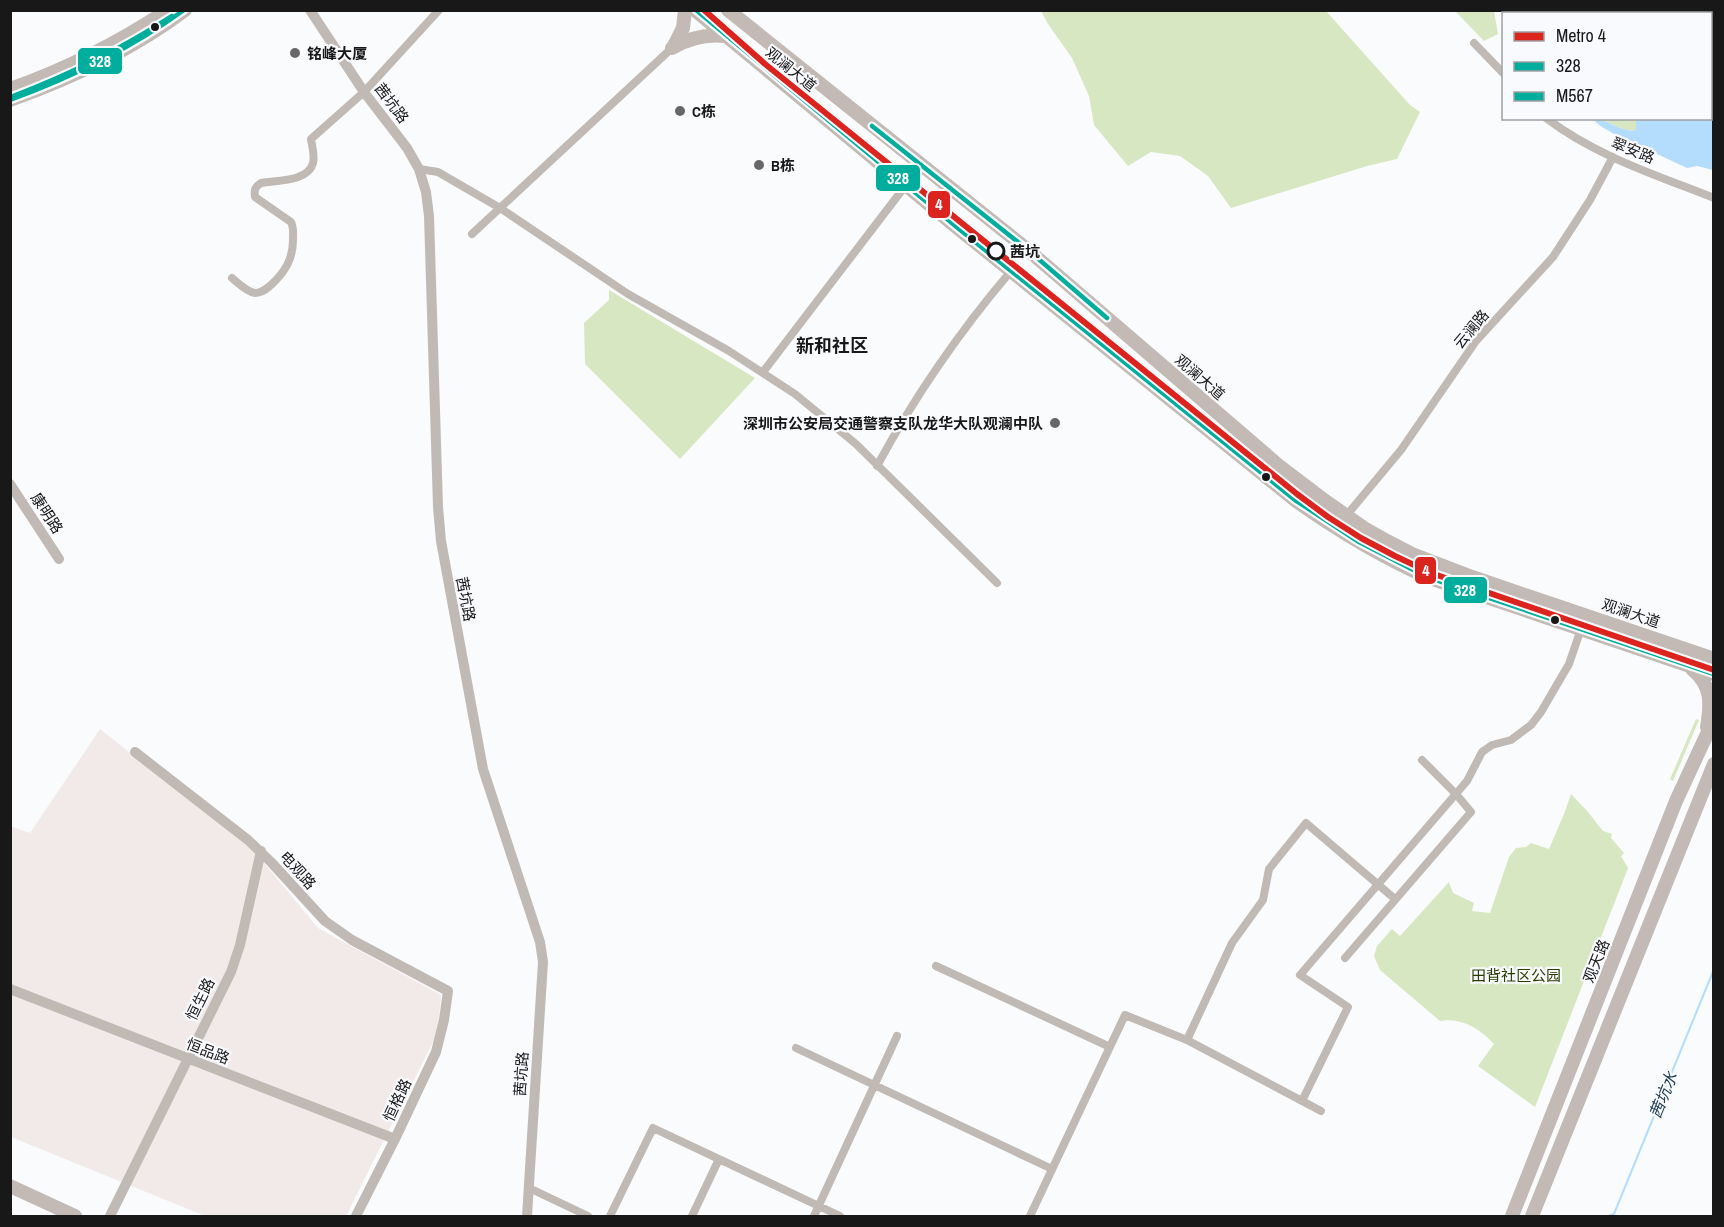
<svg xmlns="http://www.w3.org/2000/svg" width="1724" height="1227" viewBox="0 0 1724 1227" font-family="'Archivo Narrow','Noto Sans SC',sans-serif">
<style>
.commercial{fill:#f2eae9}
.green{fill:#d6e7c1}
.water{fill:#b3dcfd}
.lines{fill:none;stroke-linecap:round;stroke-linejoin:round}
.stream{stroke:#b3dcfd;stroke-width:2}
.minor{stroke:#c1bab4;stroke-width:8}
.tertiary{stroke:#c1bab4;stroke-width:10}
.primary{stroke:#c3bab6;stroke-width:14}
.bus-1-casing{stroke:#f9fafd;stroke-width:9}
.bus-2-casing{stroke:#f9fafd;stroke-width:9}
.bus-1{stroke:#01ad9c;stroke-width:4.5}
.bus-2{stroke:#01ad9c;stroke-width:4.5}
.metro-1-casing{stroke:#f9fafd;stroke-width:10}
.metro-1{stroke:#dc241f;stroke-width:6}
.bus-dot{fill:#181819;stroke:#f9fafd;stroke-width:2}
.poi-dot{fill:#676768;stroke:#f9fafd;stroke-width:2}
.stop-dot{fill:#f9fafd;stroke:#181819;stroke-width:3}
.labels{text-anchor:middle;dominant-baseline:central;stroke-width:4.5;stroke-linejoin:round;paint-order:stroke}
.poi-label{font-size:15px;font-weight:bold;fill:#181819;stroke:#f9fafd;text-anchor:start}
.street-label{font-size:15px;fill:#181819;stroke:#f9fafd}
.stop-label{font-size:15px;font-weight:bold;fill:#181819;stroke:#f9fafd;text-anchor:start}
.park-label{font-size:15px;fill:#293c00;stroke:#f9fafd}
.water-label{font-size:16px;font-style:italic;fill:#1a3a52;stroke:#f9fafd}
.quarter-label{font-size:18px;font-weight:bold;fill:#181819;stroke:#f9fafd}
.line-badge{stroke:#f9fafd;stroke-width:2}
.badge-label{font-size:16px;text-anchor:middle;font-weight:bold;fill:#fff}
</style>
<rect width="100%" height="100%" fill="#fafbfc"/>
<path class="commercial" d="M100,729L256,853L318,928L441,995L438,1032L346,1216H205L11,1137L10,826L30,833Z"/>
<path class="green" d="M1041,11H1326L1410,105L1420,112L1397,159L1367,166L1231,208L1208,176L1180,156L1151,152L1128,166L1094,125L1089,96L1072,58L1048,24Z
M1455,11H1494L1498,34L1484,41Z
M1600,119H1636V130H1625Z
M609,290L755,378L680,459L585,364L584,323L609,300Z
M1696,719L1699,720L1673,781L1670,779Z
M1571,794L1588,812L1603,831L1612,834L1611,838L1624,853L1621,856L1628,868L1535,1107L1478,1066L1494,1044C1480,1029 1462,1017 1440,1021L1380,970L1374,956L1377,946L1392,929L1400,936L1449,882L1453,893L1474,903L1472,911L1490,913L1509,857L1516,848L1526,847L1531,843L1549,849L1564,814Z"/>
<path class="water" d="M1711,73L1714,75L1713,170L1697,166L1687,168L1614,134L1602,127L1592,119C1608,118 1620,133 1636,130V119L1710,118Z"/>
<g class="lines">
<path class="stream" d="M1608,1216L1614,1214L1714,969"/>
<path class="minor" d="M1474,43L1504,74
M1546,118C1596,156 1656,175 1714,198
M419,169L438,172L500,208L628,294L729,351L795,394L856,444L997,583
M472,234L672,48
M232,278C238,283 247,292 255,293C262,293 266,289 271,285C285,272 293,259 293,240C293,233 294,228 291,222L255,197C254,189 255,187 261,183C277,180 308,182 313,163C315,156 312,146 311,139L364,92L439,10
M763,372L906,185
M877,466C915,396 960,331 1011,271
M1346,516L1401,450L1476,341L1553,257L1590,200L1613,157
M1345,958L1471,812L1456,794L1422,760
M936,966L1110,1047
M1187,1040L1232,943L1263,900L1269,869L1306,823L1395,899
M796,1048L1052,1169
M1302,1101L1348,1007L1300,975L1467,781L1482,752L1492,745L1511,740L1531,725L1541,712L1569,664L1581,629
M529,1188L588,1216
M610,1216L653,1128L840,1216
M692,1216L719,1159
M814,1216L897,1036
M1030,1216L1125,1015L1187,1040L1321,1111"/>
<path class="tertiary" d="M310,10L364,92L407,148L419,169L426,192L429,216L438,507L441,541L483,769L540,942L543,962L527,1216
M10,484L59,559
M135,752L248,840L271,862L325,921L352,940L448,991L444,1020L436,1052L395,1139L356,1216
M10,989L395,1139
M110,1216L231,972L240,945L261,851"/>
<path class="primary" d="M695,10L959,229L1295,500C1337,530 1380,556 1427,577L1714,674
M728,10L1028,250L1278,465L1324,500L1364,528L1387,541L1412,554L1472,577L1714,659
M674,46L683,28L685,10
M672,48C689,38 706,34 725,36
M10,89C67,69 118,43 168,10
M10,100C72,78 132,50 185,10
M1692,669C1712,685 1711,703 1707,727
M10,1186L75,1216
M1512,1216L1676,801L1714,719
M1532,1216L1714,764"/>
<g class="bus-1-casing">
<path id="bus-1" d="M696,10L959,229L1295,500L1359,542L1427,577L1714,674
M10,100C73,77 130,49 184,10
M872,126L1028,250L1107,318"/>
</g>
<g class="bus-2-casing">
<path id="bus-2" d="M13,96C69,75 121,49 172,16"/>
</g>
<use href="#bus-1" class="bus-1"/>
<use href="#bus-2" class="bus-2"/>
<g class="metro-1-casing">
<path id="metro-1" d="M704,10L765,64L1297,494L1328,517L1361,538L1395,556L1431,573L1714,670"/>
</g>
<use href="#metro-1" class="metro-1"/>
</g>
<g class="bus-dot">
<circle cx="155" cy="27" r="5"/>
<circle cx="972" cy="239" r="5"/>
<circle cx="1266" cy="477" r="5"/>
<circle cx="1555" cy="620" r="5"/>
</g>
<g class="poi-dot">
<circle cx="295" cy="53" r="6"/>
<circle cx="680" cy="111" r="6"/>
<circle cx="759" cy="165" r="6"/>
<circle cx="1055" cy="423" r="6"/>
</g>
<circle class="stop-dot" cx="996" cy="251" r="8"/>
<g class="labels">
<g class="poi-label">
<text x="307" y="53">铭峰大厦</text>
<text x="692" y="111">C栋</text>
<text x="771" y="165">B栋</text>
<text x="1043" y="423" text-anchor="end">深圳市公安局交通警察支队龙华大队观澜中队</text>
</g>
<g class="street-label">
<text transform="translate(791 69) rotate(39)">观澜大道</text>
<text transform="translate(392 103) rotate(53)">茜坑路</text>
<text transform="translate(1633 150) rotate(22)">翠安路</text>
<text transform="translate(1471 329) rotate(-50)">云澜路</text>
<text transform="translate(1200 377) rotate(41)">观澜大道</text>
<text transform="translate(47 513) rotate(57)">康明路</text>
<text transform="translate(466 599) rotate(79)">茜坑路</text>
<text transform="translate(1631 613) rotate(19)">观澜大道</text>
<text transform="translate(298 870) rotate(48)">电观路</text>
<text transform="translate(1596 961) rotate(-68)">观天路</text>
<text transform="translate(200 999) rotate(-64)">恒生路</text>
<text transform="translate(208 1051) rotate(21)">恒品路</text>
<text transform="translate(521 1074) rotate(-86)">茜坑路</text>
<text transform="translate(397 1100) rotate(-65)">恒格路</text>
</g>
<g class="stop-label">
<text x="1010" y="251">茜坑</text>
</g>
<g class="park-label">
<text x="1516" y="975">田背社区公园</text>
</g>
<g class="water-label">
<text transform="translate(1663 1095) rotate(-68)">茜坑水</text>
</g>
<g class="quarter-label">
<text x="832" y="345">新和社区</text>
</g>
</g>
<g class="line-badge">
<rect x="77" y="47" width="46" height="28" rx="6" fill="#01ad9c"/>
<rect x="875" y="164" width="46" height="28" rx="6" fill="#01ad9c"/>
<rect x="927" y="190" width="24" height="29" rx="6" fill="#dc241f"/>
<rect x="1414" y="556" width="23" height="29" rx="6" fill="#dc241f"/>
<rect x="1443" y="576" width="45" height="28" rx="6" fill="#01ad9c"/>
</g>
<g class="badge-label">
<text x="100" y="67">328</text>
<text x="898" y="184">328</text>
<text x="939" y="210">4</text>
<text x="1426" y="576">4</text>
<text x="1465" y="596">328</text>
</g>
<rect width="1724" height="1227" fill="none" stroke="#181819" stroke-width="24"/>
<rect x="1502" y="12" width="210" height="108" fill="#f9fafd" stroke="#9fa0a2" stroke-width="1.5"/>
<rect x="1514" y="32" width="30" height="9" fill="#dc241f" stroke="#9fa0a2" stroke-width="1.5"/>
<text x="1556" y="42" font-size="18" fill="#181819">Metro 4</text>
<rect x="1514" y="62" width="30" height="9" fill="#01ad9c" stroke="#9fa0a2" stroke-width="1.5"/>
<text x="1556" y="72" font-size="18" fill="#181819">328</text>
<rect x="1514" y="92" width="30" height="9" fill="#01ad9c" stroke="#9fa0a2" stroke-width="1.5"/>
<text x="1556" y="102" font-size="18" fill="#181819">M567</text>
</svg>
